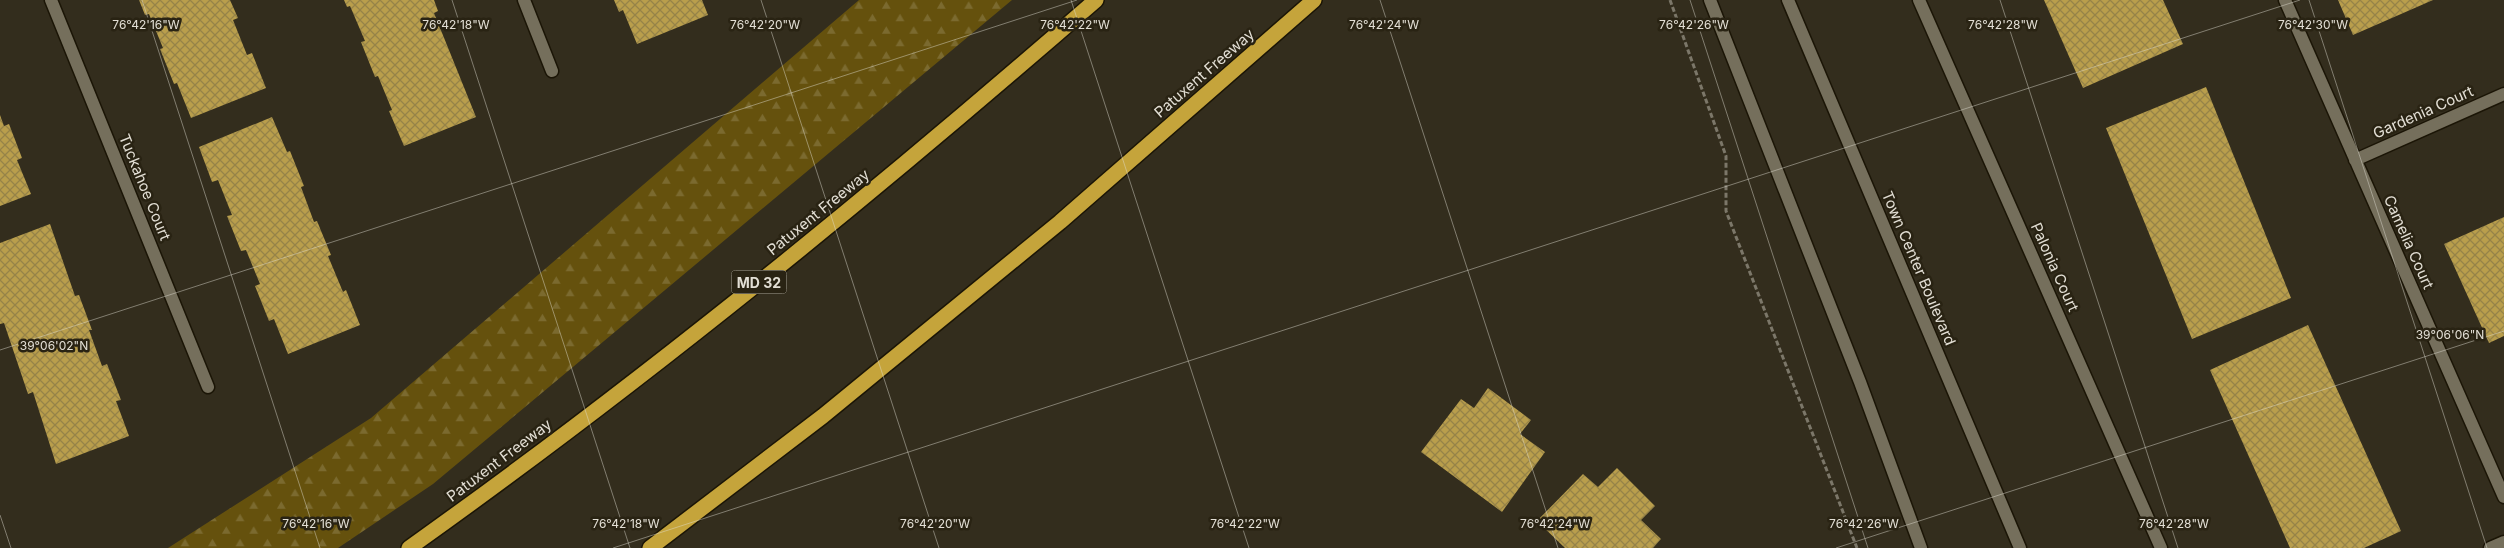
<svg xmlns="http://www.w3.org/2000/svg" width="2504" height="548" viewBox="0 0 2504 548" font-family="Inter,sans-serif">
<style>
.forest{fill:url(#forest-firs)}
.building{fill:url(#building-cross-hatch)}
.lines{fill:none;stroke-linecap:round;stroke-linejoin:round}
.minor-casing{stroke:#1b1506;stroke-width:15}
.tertiary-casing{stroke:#1b1506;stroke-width:15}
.motorway-casing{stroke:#1b1506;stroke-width:18}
.path{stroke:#7c7769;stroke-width:3;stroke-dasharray:5 2.5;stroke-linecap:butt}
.minor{stroke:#756f5c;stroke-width:12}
.tertiary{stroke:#756f5c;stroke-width:12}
.motorway{stroke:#c5a43b;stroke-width:15}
.ticks{fill:none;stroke:#e3dfd5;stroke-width:1;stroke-opacity:0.45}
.labels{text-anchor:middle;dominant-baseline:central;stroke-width:5;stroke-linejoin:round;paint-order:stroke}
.shield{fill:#292313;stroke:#aba79b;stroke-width:1}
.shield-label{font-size:14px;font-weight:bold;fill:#e3dfd5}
.street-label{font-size:15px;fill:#e3dfd5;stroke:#292313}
.ticks-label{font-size:12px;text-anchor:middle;fill:#e3dfd5;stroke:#292313;stroke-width:5;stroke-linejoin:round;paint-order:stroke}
</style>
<defs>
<pattern id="forest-firs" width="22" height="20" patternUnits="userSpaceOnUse" patternTransform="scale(1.25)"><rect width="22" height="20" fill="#65510d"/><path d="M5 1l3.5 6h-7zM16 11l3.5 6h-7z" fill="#7b6a2f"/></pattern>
<pattern id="building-cross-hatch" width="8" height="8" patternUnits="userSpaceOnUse" patternTransform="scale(1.25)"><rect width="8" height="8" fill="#b99e4c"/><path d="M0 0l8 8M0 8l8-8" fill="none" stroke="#968348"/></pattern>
</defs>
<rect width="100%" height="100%" fill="#332d1d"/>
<path class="forest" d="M859,0H1012L433,484L338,548H168L371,418Z"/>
<path class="building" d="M139,0H230L238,18L233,20L247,55L252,53L266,88L191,118L177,83L174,84L160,49L163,48L149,14L145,15Z
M344,0H434L438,11L434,13L476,117L404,146L389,111L392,110L378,76L375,77L361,42L365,41L350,6L347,7Z
M614,0H702L708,15L637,44L623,10L619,12Z
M2044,0H2163L2183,44L2083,88Z
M2338,0H2433L2353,35Z
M2206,87L2291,298L2192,339L2106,128Z
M0,115L4,126L9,124L22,158L17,160L31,194L0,206Z
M272,117L287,152L290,151L304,186L301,187L314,222L317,221L331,255L328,256L343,292L346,290L360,325L288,354L274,319L269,321L255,286L260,284L246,250L241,251L227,216L232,215L218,180L212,182L199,147Z
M2504,217V336L2489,343L2444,244Z
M50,224L75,296L79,295L92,330H89L102,366L107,364L121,400L116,401L129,436L56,464L33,392L28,394L4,323L0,324V243Z
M2308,325L2401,531L2364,548H2290L2210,370Z
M1488,388L1531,420L1520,434L1545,452L1502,512L1421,452L1461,399L1474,408Z
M1617,468L1655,506L1641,520L1661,539L1653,548H1565L1537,521L1583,474L1598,487Z"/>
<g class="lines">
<g class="minor-casing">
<path id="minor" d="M51,0L208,387
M524,0L552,71
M1919,0L2161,548
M2285,0L2504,497
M2355,160L2504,94
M2490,548L2504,542"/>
</g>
<g class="tertiary-casing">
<path id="tertiary" d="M1710,0L1860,382L1921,548
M1788,0L2020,548"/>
</g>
<g class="motorway-casing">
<path id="motorway" d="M409,548C648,378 876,192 1096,0
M650,548L823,416L1060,222L1314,0"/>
</g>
<path class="path" d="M1670,0L1726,156V211L1857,548"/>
<use href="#minor" class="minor"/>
<use href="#tertiary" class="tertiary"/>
<use href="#motorway" class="motorway"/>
</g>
<path class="ticks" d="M142,0L320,548M452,0L630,548M761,0L939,548M1071,0L1249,548M1380,0L1558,548M1690,0L1868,548M2000,0L2178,548M2309,0L2487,548M0,350L1077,0M0,515L11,548M613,548L2300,0M1836,548L2504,331"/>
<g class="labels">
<rect class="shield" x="731.5" y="270.5" width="55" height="23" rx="4"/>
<g class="shield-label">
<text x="759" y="282">MD 32</text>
</g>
<g class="street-label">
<text transform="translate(1204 73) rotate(-41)">Patuxent Freeway</text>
<text transform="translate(2423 112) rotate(-24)">Gardenia Court</text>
<text transform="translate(145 187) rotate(68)">Tuckahoe Court</text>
<text transform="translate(818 212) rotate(-39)">Patuxent Freeway</text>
<text transform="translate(2409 242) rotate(66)">Camelia Court</text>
<text transform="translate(2055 267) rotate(66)">Palonia Court</text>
<text transform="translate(1919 268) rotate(67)">Town Center Boulevard</text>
<text transform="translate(499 460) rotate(-37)">Patuxent Freeway</text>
</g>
</g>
<g class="ticks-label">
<text x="146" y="29">76°42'16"W</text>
<text x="456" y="29">76°42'18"W</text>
<text x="765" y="29">76°42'20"W</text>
<text x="1075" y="29">76°42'22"W</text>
<text x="1384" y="29">76°42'24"W</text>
<text x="1694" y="29">76°42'26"W</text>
<text x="2003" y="29">76°42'28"W</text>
<text x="2313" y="29">76°42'30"W</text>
<text x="2450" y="339">39°06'06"N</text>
<text x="54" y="350">39°06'02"N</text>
<text x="316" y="528">76°42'16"W</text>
<text x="626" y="528">76°42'18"W</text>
<text x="935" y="528">76°42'20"W</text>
<text x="1245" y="528">76°42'22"W</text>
<text x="1555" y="528">76°42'24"W</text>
<text x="1864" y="528">76°42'26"W</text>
<text x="2174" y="528">76°42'28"W</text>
</g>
</svg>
